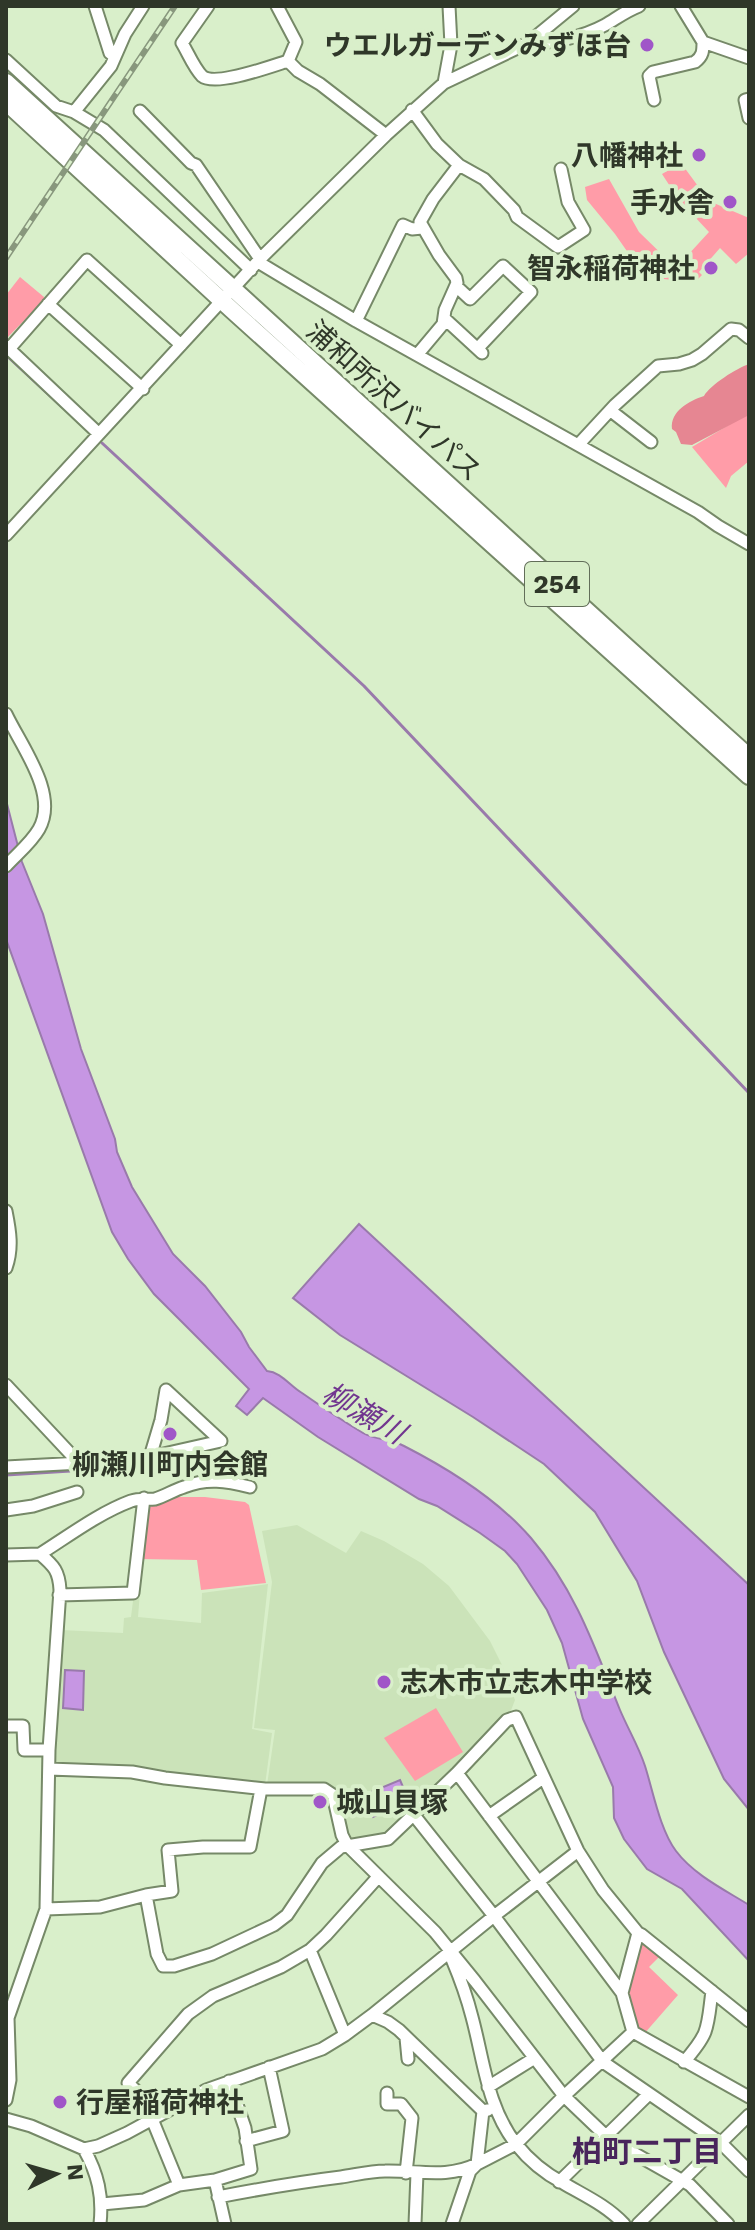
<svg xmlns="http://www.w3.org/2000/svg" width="755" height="2230" viewBox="0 0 755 2230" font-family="'Work Sans','Noto Sans JP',sans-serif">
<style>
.built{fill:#cbe3b9}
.green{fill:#ff9ca8}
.forest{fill:#e68692}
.water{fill:#c696e3;stroke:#997aab;stroke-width:2}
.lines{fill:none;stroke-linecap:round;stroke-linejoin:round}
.stream{stroke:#997aab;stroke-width:3}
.minor-casing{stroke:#768968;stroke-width:15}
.highway-casing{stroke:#768968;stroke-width:20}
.minor{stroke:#fff;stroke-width:11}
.highway{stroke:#fff;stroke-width:16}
.rail-casing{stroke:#88977d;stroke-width:6}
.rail{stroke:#d9efca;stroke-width:3;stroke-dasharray:9;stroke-linecap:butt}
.poi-dot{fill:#a056c8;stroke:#d9efca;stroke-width:3}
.labels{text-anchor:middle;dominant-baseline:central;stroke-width:8;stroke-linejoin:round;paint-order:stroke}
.shield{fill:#d9efca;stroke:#626e59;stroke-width:2}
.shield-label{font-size:26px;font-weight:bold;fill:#2f3729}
.poi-label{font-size:28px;font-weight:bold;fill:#2f3729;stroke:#d9efca;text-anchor:end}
.street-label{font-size:28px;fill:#2f3729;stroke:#d9efca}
.water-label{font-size:30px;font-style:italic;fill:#71368f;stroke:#d9efca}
.neighbourhood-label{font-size:30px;font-weight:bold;fill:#49255c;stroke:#d9efca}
</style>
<rect width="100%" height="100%" fill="#d9efca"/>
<path class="built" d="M297,1525L346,1553L361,1531L384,1541L423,1564L449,1586L490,1641L502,1665L515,1700L510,1713L491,1733L385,1836L352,1840L347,1838L336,1791L329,1786L267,1785L275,1730L254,1728L272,1582L262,1531Z
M268,1584L252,1729L272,1733L265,1785L54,1766L61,1630L123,1633L124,1618L131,1617L134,1593L140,1592L138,1617L201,1623L202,1593Z"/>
<path class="green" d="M681,163L709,201L749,218V253L736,264L720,248L699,272L702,275L696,281L688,275L682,281L645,277L615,234L587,200L585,187L609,179L639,232L676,268L709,232L679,200L662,174Z
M20,277L44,297V300L6,339V295Z
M749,413V461L731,476L726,488L692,447Z
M175,1497H205L245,1502L249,1505L266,1583L201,1590L197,1560L139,1559L147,1508Z
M436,1708L463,1752L415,1781L384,1738Z
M644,1939L661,1955L649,1967L678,1995L644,2034L636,2028L627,1997L639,1942Z"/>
<path class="forest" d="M749,364V415L692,445L681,444L676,432L672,429C670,411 689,401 704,396C710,385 737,368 749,364Z"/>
<path class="water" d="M6,800L22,862L43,914L81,1049L115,1139L117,1152L132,1187L173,1254L205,1286L241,1332L249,1347L267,1371C281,1372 290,1386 302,1393C322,1407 343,1421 363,1433C375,1440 391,1439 404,1446C449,1469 498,1500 531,1538C576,1591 595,1648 620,1710C628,1729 639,1747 645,1766C653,1791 660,1830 676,1851C694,1875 725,1890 749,1905V1961L682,1889L647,1869L624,1839L614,1818L613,1787L583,1719L562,1643L547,1610L517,1564L505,1551L480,1533L437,1506L419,1499L318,1437L263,1398L247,1415L236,1406L249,1389L154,1294L128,1259L112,1232L6,939Z
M359,1224L749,1585V1810L724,1779L664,1652L637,1581L595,1512L544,1464L473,1417L340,1335L293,1298Z
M65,1670L84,1671L83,1710L63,1708Z
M400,1780L409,1801L373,1817L364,1795Z"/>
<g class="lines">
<path class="stream" d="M6,355L62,407
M102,443L364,686L749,1093
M6,1475L119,1468L177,1459"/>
<g class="minor-casing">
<path id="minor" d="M95,6L110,53L115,57
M208,6L182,43C188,53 194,68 202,76C215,87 272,66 288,61L298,71L320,84L386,135
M277,6L296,42L288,61
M681,6L703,42L749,58
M529,43C554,43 583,37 605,25C617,18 626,11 639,6
M6,60L56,106L74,112L104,130L251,270
M444,83L451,45L449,6
M749,99L745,100L749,118
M654,100L649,76L653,72L695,62C703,56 703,51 703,42
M412,110L437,144L459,165L484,179L514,210L517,217L558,247L584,230L568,202L561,169
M140,111L191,163L196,165L260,259
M74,112L111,66L125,34L143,6
M258,262L356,321L698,512L718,526L749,544
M456,286L470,299L503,266L531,292L478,348
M48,304L143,389
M444,318L482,353
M356,321L403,225L412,229L422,228
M6,346L99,434
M9,349L87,260L181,345
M417,355L443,324L445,310L457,283L456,278L439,255L420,222L433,199L459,165
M611,411L651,442
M578,445L615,405L658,366L679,364L692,360L702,354L731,329L739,330L749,338
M6,535L260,259L386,135L444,83L528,43L573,6
M6,714C21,746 59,794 39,829C31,843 17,854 6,866
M6,1211C10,1231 13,1248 6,1268
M6,1385L79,1463
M6,1467L119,1461L150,1457L161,1420L166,1390L221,1441L150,1457
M6,1510L33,1506L77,1492
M40,1554C70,1535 99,1513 131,1501C140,1498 147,1500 155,1499C165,1496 174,1490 184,1487C207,1478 226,1481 250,1487
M6,1555L40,1554C54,1566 59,1571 60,1590L49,1750L46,1909L8,2018L10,2080L6,2100
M59,1595L133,1593L144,1498
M6,1726H23L24,1750H49
M49,1769L132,1772L165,1778L265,1789H324L333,1795L342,1835L347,1845L435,1932L475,1981L564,2096L609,2139L690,2185L728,2224
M457,1773L622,1993L633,2032L749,2097
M413,1814L494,1916L603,2062L721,2143L749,2171
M489,1816L543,1778
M146,1895L172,1891L168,1850L203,1847H250L261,1789
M46,1909L100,1907L146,1895L157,1954L163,1966H174L212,1954L274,1925L287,1915L322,1863L341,1847L388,1839L457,1773L507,1720L516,1717L578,1851L603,1890L638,1933L642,1935L749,2021
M310,1950L345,2035
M452,1959C460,1978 467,1997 472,2017C484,2061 487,2107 516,2144C528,2159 546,2174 563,2183C585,2196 606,2205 624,2224
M622,1993L638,1933
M372,2015L388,2022L399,2030L483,2111L488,2110
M406,2038L408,2059
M684,2062C710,2032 707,2029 712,1991
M488,2087L533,2059
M387,2093V2104H401L412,2118L406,2173
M160,2114L128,2083L188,2014L213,1996L281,1967L310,1950L326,1935L378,1877
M6,2119L31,2126L84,2149L98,2146L127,2133L206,2090L322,2049L345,2035L372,2015L494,1916L578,1851
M152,2119L179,2185
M246,2141L283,2131L269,2067
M84,2149C98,2174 103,2196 100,2224
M215,2180L251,2169L245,2128L229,2081
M559,2182L649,2094
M218,2197C259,2189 300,2182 341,2177C355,2175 370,2171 385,2171C417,2170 447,2179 477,2164L483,2111
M102,2204L144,2200L179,2185L215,2180L225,2224
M415,2224L417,2173
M452,2224L470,2171L477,2164L516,2144L564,2096L633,2032
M638,2224L749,2115"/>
</g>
<g class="highway-casing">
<path id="highway" d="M6,82L631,651L749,757
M6,102L232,310L749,776"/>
</g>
<use href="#minor" class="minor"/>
<use href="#highway" class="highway"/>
<g class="rail-casing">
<path id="rail" d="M6,258L175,6"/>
</g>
<use href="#rail" class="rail"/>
</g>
<g class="poi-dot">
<circle cx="647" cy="45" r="8"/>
<circle cx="699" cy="155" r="8"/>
<circle cx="730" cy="202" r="8"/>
<circle cx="711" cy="268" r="8"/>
<circle cx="170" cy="1434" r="8"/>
<circle cx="384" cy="1682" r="8"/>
<circle cx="320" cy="1802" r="8"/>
<circle cx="60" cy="2102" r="8"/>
</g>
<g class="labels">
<rect class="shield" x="525" y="562" width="64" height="44" rx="6"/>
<g class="shield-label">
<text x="557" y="584">254</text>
</g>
<g class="poi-label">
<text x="631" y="45">ウエルガーデンみずほ台</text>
<text x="683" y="155">八幡神社</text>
<text x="714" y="202">手水舎</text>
<text x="695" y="268">智永稲荷神社</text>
<text x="170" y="1464" text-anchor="middle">柳瀬川町内会館</text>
<text x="400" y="1682" text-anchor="start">志木市立志木中学校</text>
<text x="336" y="1802" text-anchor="start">城山貝塚</text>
<text x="76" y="2102" text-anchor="start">行屋稲荷神社</text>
</g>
<g class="street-label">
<text transform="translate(394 401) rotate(42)">浦和所沢バイパス</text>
</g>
<g class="water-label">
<text transform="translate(364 1413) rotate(30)">柳瀬川</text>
</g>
<g class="neighbourhood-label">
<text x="647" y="2151">柏町二丁目</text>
</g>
</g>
<rect width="755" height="2230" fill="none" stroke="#2f3729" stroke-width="16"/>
<g transform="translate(56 2174) rotate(85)" stroke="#d9efca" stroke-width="6" paint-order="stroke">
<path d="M0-6L14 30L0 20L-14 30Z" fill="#2f3729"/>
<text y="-12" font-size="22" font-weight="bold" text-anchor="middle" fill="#2f3729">N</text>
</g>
</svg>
